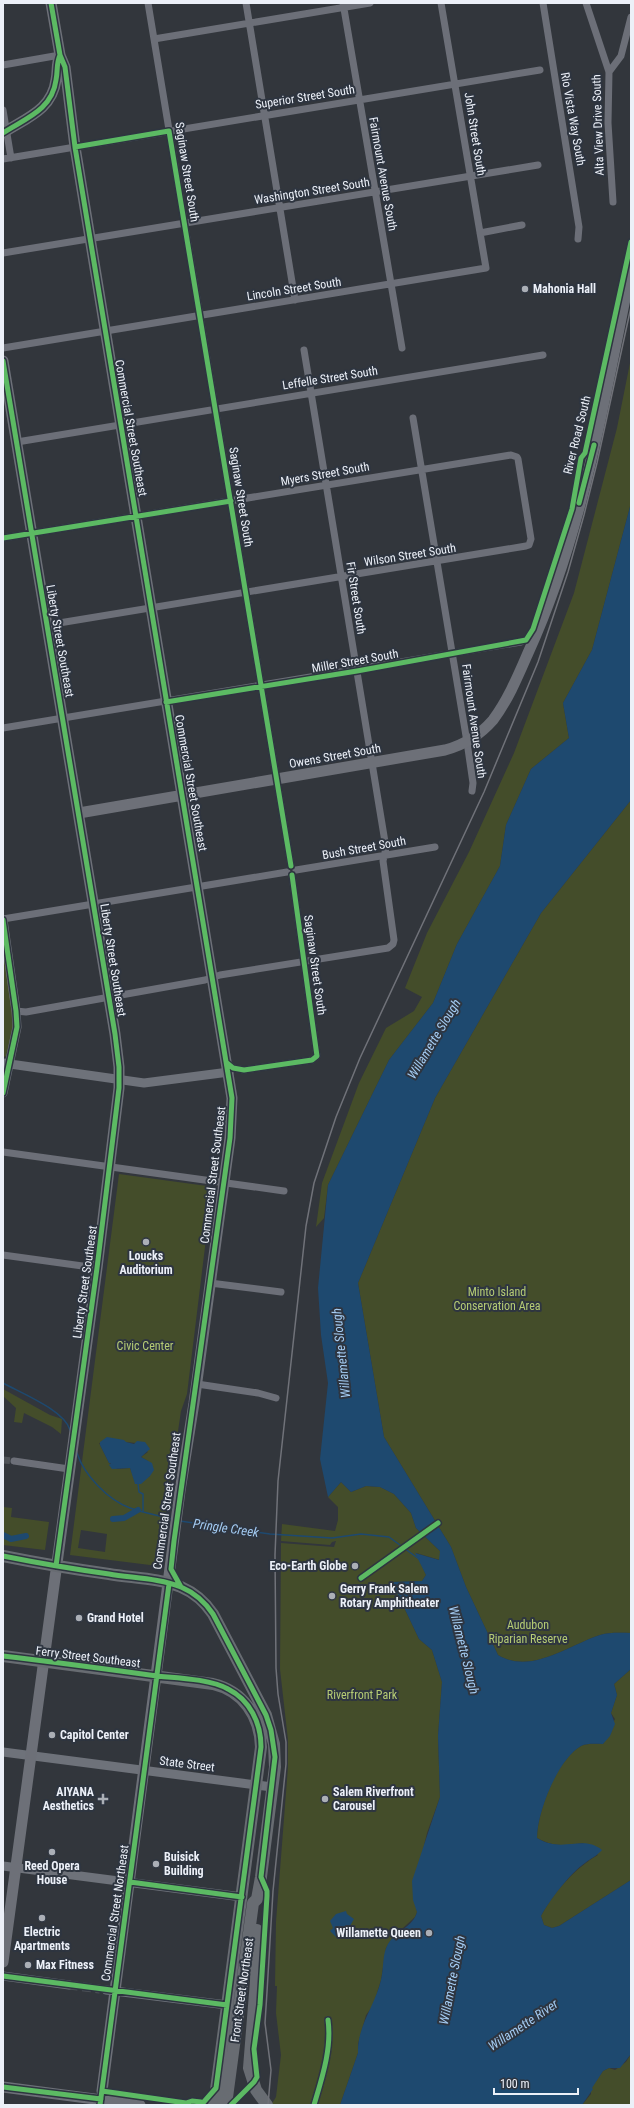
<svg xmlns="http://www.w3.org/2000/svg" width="634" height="2108" viewBox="0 0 634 2108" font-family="'Roboto Condensed',sans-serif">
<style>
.green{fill:#444d2a;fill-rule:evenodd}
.water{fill:#1e496f}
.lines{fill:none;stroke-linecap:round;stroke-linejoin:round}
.stream{stroke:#1e496f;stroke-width:1.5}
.canal{stroke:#1e496f;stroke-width:6}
.street-tunnel{stroke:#4e5258;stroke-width:7;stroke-dasharray:7 3.5;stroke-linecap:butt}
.secondary-tunnel{stroke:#4e5258;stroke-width:9;stroke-dasharray:9 4.5;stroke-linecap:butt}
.street{stroke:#6c6f78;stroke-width:7}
.secondary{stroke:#6e727a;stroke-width:9}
.primary{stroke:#6d7078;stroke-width:11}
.highway{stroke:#686c72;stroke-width:12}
.rail{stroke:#707279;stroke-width:1.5}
.cycleway-casing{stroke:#2e3540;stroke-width:8}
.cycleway{stroke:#5cba63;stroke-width:5}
.poi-dot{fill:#abafb6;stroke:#2e3540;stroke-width:1.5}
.labels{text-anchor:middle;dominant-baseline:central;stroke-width:4;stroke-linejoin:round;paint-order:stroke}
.street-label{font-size:12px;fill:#ecf0f8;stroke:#2e3540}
.poi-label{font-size:12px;font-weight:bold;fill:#ecf0f8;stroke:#2e3540;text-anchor:start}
.park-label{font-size:12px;fill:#b6cc74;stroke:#2e3540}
.water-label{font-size:13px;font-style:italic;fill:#a4ccf3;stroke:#2e3540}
</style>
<rect width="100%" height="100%" fill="#32363c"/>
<path class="green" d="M631,358V503L592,650L563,703L569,738L531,769L506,825L500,866L457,944L433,1003L389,1060L328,1185L324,1218L316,1227L322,1183L359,1083L386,1028L414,1011L422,997L405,988L427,933L469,852L514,753L574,593L617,428Z
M631,800V1633C620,1633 611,1632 600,1635C569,1645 531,1675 498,1655L466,1587L451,1547L384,1437L358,1283L435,1098L541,913Z
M3,940L14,1023L6,1056L4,1057Z
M119,1174L207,1186L212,1190L187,1394L181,1411L158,1566L70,1555ZM126,1442L136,1443L148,1452L141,1457L148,1461L150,1476L136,1484L130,1468L117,1469L109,1463L99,1443ZM81,1530L107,1534L105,1552L78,1548Z
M3,1389L50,1415L62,1419L61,1434L52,1427L24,1413L22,1423L14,1422L16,1408L3,1396Z
M341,1482L351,1492L366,1486L380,1487L394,1494L411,1513L416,1528L440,1551V1560L416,1553L426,1575L422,1581L392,1582L419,1639L432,1650L442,1682L438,1736L440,1797L427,1833L413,1892L417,1912L415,1917L393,1937L386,1948L381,1980L373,2006L366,2015L358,2044V2053L340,2105H271L276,2097L281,2055L276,2013L277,1986H275L276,1922L288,1767V1740L280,1669L281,1543L334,1547L336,1541L332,1542L330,1545L281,1541L282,1524L335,1531L338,1520V1507L328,1497Z
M3,1507L12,1508L11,1517L49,1522L45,1550L3,1545Z
M631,1669V1880L559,1926L552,1928L544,1925L541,1916C554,1892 575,1868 598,1855L583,1843C566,1846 553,1847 537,1838C537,1812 557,1759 581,1746C587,1743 596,1744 603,1744L615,1719L611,1713L617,1695L614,1684Z
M631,2054V2105H582L591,2094V2088L603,2071L609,2068L615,2070L626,2062Z"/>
<path class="water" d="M631,503V800L541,913L435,1098L358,1283L384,1437L451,1547L466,1587L498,1655C531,1675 569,1645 600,1635C611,1632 620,1633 631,1633V1669L614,1684L617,1695L611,1713L615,1724L610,1736L603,1744C596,1744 587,1743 581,1746C558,1759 537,1812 537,1838C563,1854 582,1834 602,1850C597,1856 591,1858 585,1863C571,1872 549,1901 541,1916L544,1925L552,1928L559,1926L631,1880V2054L620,2068H609L603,2071L592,2088L593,2089L582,2105H340L358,2053C357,2026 375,2006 381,1980C384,1968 382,1954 388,1944C396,1931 413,1927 417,1912L413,1900L412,1881L440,1797L438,1736L442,1682L432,1650L419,1639L392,1582L422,1581L426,1575L415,1553L439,1560L440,1551L416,1528L411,1513L394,1494L380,1487L366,1486L351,1492L341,1482L328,1497L320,1459L328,1383L321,1335L318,1288L328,1185L389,1060L433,1003L457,944L500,866L506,825L531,769L569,738L563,703L592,650Z
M107,1437L124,1440L126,1442L134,1444L137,1441L145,1442L150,1449L141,1457L152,1463L154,1470L150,1476L141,1484H135L130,1468L112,1469L109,1465L111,1463H109L100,1445V1442Z
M346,1911L347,1914L354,1919L350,1926L352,1932L337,1938L330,1931L333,1928L330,1921L336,1914Z"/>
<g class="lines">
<path class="stream" d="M3,1383C21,1393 64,1410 70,1430
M77,1453C84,1475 108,1500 130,1508C143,1513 158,1515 172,1519
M138,1484L139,1492L143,1494V1511
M180,1521L270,1534L332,1538L361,1534L389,1537L419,1559"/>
<path class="canal" d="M113,1519L124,1518L138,1510
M3,1535L11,1539L26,1536"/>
<path class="street-tunnel" d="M3,1460L14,1461"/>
<path class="secondary-tunnel" d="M69,1985L100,1989"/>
<path class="street" d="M148,3L291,866
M246,3L295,300
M343,3L402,348
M543,3L579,227L578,239
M586,3L609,72L608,123L613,202
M154,39L370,3
M3,65L60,55
M609,72L621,56L631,17
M3,110L11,158
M3,159L540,70
M480,233L522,225
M3,253L538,165
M3,348L486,268L441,3
M413,418L467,742L473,783L472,791
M17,442L543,355
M3,538L511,455L517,457L518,459L531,539L529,545L526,546L47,625
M3,728L521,642
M296,870L435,847
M3,919L287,872
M16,1011L26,1012L205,980L220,975L388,948L393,944L394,940L383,861L386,848L304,350
M227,1063L233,1068L244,1070L312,1060L317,1056L292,875
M3,1152L284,1191
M3,1255L97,1268
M210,1283L281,1292
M197,1384L258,1393L276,1398
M14,1461L69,1469
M314,2105C322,2078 332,2048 328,2020"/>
<path class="secondary" d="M3,920L16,1011L17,1027L3,1093
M3,1063L144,1083L229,1072
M3,1752L272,1787
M3,1866L242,1897
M3,1976L69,1985
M106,1990L227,2005"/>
<path class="primary" d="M51,3L60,55L65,67L75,147L232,1098L230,1138L194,1403L180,1491L102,2091
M3,133C26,118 52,110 56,80C58,71 56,64 60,55
M3,361L115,1034L119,1067V1088L97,1268L3,1962
M79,813L445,750C464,745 480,735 493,720C508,700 518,676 528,653C583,533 604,399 631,270
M3,2087L140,2105"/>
<path class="highway" d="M3,1556C38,1563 73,1569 109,1574C132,1578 159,1578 181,1587C195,1593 205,1602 213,1614L266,1715L274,1744L275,1767L261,1877L257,1899L253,1903L226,2105
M3,1656L213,1684C243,1691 260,1716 261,1747L214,2105
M257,1930L256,1981L249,2068L256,2090L267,2105"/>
<path class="rail" d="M268,2105L271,2070L265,2023L267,1992L273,1891L286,1764V1742L278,1694L276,1668L275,1555L278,1481L306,1226L314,1183L336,1117L360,1058L484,792L538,662L568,572L584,515L597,463L631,307"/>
<g class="cycleway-casing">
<path id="cycleway" d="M51,3L60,55L65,67L75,147L232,1098L230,1138L174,1541L171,1569L181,1587
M3,133C26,118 52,110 56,80C58,71 56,64 60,55
M75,147L169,131L291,866
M3,361L115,1034L119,1067V1088L97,1268L56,1566
M579,503L594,445
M3,538L231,501
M166,702L357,671L526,640L533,629L572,509L581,458L585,453L631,242
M3,920L16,1011L17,1027L3,1093
M227,1063L233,1068L244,1070L312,1060L317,1056L292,875
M3,1556C38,1563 73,1569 109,1574C132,1578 159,1578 181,1587C195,1593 205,1602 213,1614L266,1715L271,1730L275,1757L261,1877L267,1891V1896L260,2005L254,2049L257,2077L254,2082L231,2105
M361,1578L438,1523
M3,1656C54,1662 106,1669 157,1676C178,1678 210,1679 228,1689C250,1700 261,1723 261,1747L216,2088L202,2104
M130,1882L242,1897
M3,1976L227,2005
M3,2087L101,2099
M102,2091L186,2103L192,2101L201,2102L202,2104
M100,2105L169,1584
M314,2105C322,2078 332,2048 328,2020"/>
</g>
<use href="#cycleway" class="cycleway"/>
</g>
<g class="poi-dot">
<circle cx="525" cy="289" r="4"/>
<circle cx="146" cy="1242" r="4"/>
<circle cx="355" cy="1566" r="4"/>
<circle cx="332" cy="1596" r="4"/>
<circle cx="79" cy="1618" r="4"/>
<circle cx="52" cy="1735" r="4"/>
<path d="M101 1793h4v4h4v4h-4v4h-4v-4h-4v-4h4z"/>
<circle cx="325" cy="1799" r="4"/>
<circle cx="52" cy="1852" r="4"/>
<circle cx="156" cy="1864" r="4"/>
<circle cx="42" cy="1918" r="4"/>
<circle cx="429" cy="1933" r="4"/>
<circle cx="28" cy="1965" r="4"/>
</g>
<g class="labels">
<g class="street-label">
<text transform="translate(305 97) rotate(-9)">Superior Street South</text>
<text transform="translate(573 119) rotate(80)">Rio Vista Way South</text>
<text transform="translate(598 125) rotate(-92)">Alta View Drive South</text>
<text transform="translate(475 134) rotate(81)">John Street South</text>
<text transform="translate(187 172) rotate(81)">Saginaw Street South</text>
<text transform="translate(383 174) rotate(80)">Fairmount Avenue South</text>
<text transform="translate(312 191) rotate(-9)">Washington Street South</text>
<text transform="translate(294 289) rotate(-9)">Lincoln Street South</text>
<text transform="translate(330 378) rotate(-9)">Leffelle Street South</text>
<text transform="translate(131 428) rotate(80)">Commercial Street Southeast</text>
<text transform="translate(577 435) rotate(-76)">River Road South</text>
<text transform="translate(325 474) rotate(-10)">Myers Street South</text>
<text transform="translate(241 497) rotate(81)">Saginaw Street South</text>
<text transform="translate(410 555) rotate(-9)">Wilson Street South</text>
<text transform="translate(356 598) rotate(81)">Fir Street South</text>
<text transform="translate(60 641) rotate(80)">Liberty Street Southeast</text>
<text transform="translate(355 661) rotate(-10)">Miller Street South</text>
<text transform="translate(474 721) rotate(82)">Fairmount Avenue South</text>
<text transform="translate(335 756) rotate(-10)">Owens Street South</text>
<text transform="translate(191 783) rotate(80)">Commercial Street Southeast</text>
<text transform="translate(364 848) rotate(-10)">Bush Street South</text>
<text transform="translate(113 960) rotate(81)">Liberty Street Southeast</text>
<text transform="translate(315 965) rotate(82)">Saginaw Street South</text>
<text transform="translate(213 1175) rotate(-83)">Commercial Street Southeast</text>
<text transform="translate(85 1282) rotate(-82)">Liberty Street Southeast</text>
<text transform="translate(167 1501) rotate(-82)">Commercial Street Southeast</text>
<text transform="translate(88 1657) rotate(7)">Ferry Street Southeast</text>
<text transform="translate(187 1764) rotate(7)">State Street</text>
<text transform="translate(115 1913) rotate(-82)">Commercial Street Northeast</text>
<text transform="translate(242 1990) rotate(-82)">Front Street Northeast</text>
</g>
<g class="poi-label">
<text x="533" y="289">Mahonia Hall</text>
<text x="146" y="1256" text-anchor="middle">Loucks<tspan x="146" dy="14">Auditorium</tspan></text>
<text x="347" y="1566" text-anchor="end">Eco-Earth Globe</text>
<text x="340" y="1589">Gerry Frank Salem<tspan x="340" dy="14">Rotary Amphitheater</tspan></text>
<text x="87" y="1618">Grand Hotel</text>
<text x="60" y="1735">Capitol Center</text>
<text x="94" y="1792" text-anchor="end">AIYANA<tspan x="94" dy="14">Aesthetics</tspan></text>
<text x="333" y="1792">Salem Riverfront<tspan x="333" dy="14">Carousel</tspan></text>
<text x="164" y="1857">Buisick<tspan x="164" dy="14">Building</tspan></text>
<text x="52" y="1866" text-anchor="middle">Reed Opera<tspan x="52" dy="14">House</tspan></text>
<text x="42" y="1932" text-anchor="middle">Electric<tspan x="42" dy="14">Apartments</tspan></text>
<text x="421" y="1933" text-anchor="end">Willamette Queen</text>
<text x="36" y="1965">Max Fitness</text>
</g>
<g class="park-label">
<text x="497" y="1292">Minto Island<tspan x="497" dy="14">Conservation Area</tspan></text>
<text x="145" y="1346">Civic Center</text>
<text x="528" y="1625">Audubon<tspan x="528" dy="14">Riparian Reserve</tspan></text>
<text x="362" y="1695">Riverfront Park</text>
</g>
<g class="water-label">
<text transform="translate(434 1039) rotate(-59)">Willamette Slough</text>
<text transform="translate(341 1353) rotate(-96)">Willamette Slough</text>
<text transform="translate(226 1528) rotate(8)">Pringle Creek</text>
<text transform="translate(464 1650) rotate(76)">Willamette Slough</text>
<text transform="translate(452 1980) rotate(-79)">Willamette Slough</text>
<text transform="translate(523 2025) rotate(-34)">Willamette River</text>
</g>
</g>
<rect width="634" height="2108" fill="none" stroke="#ecf0f8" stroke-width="8"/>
<path d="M494 2088v6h84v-6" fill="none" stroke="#ecf0f8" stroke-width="2"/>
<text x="500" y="2088" font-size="12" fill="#ecf0f8" stroke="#2e3540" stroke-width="3" paint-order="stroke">100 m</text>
</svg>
